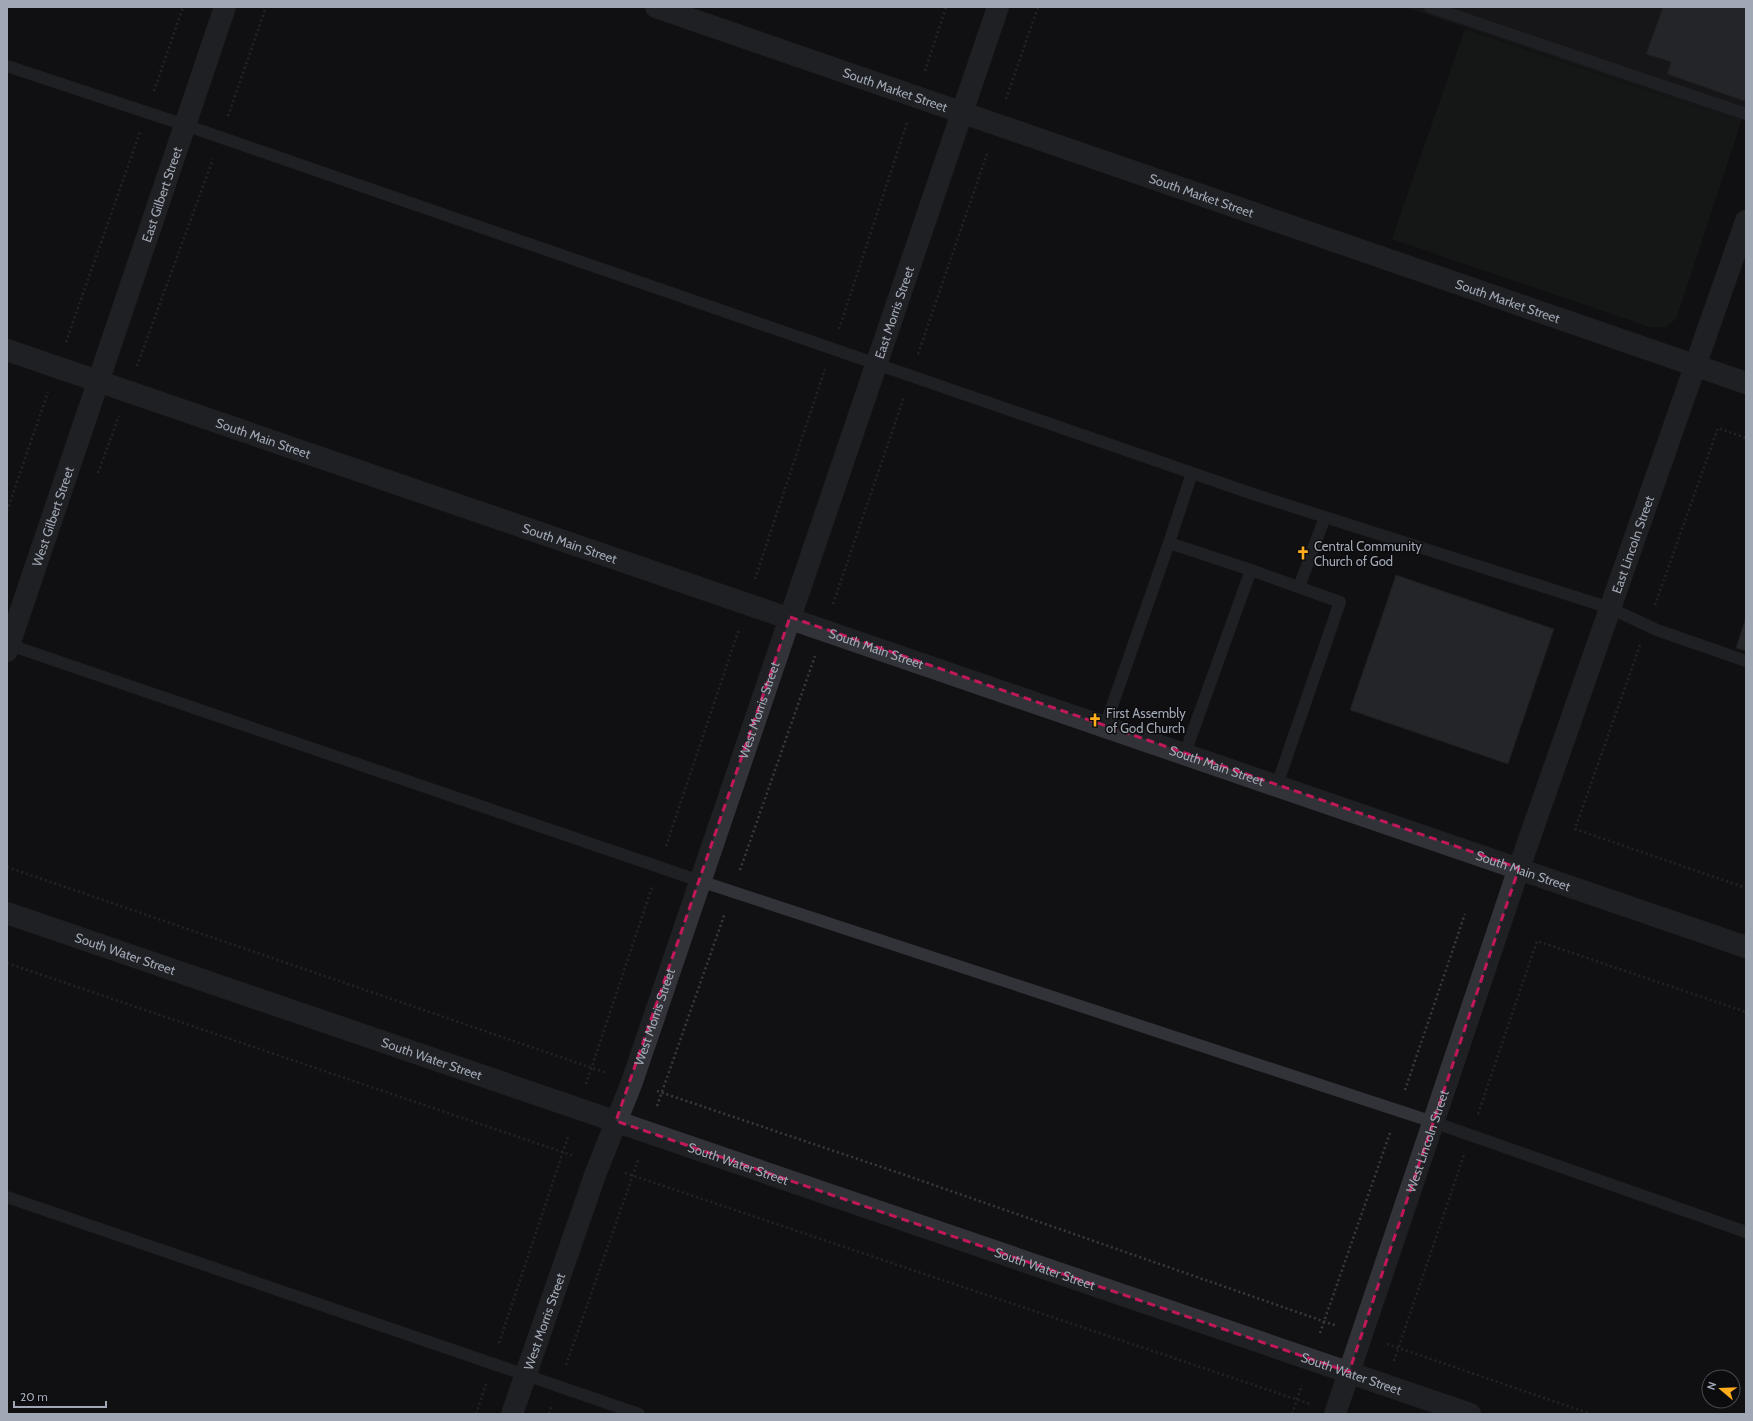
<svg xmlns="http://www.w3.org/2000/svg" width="1753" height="1421" viewBox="0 0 1753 1421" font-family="Cabin,sans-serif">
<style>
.built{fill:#1d1d20}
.green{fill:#19211a}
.building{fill:#3d3e43;stroke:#2b2b2f}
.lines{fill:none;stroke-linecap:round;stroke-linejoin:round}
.path{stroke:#383a3f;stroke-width:2.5;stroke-dasharray:2 3;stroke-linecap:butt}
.service{stroke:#323338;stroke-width:12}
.minor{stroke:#323338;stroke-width:22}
.tertiary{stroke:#323338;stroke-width:22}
.marked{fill:none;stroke:#c2185b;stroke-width:3;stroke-dasharray:8 5;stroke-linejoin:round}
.labels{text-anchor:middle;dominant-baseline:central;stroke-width:3;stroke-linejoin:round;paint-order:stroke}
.street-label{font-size:13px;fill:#a1a8b5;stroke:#0c0c0e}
.poi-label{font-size:13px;fill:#a1a8b5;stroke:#0c0c0e;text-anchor:start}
</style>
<rect width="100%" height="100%" fill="#111113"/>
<path class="built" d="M1405,7H1746V109L1741,122Z"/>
<path class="green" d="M1465,29L1741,122L1676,319L1665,327H1650L1392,239Z"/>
<path class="building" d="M1663,7H1746V96L1744,101L1667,74L1671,62L1646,54Z
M1396,575L1554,629L1508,764L1350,710Z
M1746,617V651L1736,648Z"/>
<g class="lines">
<path class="path" d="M925,71L946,7
M154,91L183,7
M1006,99L1038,7
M228,116L266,7
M839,329L907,123
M66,342L140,132
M918,354L988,151
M137,366L213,159
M98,473L119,416
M7,511L48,392
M755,579L825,369
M833,604L904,397
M1655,605L1718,428L1746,438
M1640,645L1575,829L1746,888
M666,846L739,629
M7,867L607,1073
M740,870L815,656
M7,963L574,1156
M586,1084L652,887
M1405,1090L1465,914
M657,1091L905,1175L1337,1326
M657,1106L725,913
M1478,1114L1537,941L1746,1012
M625,1173L1310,1404
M1320,1333L1391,1130
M499,1343L569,1134
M1387,1344L1591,1414
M1394,1361L1464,1155
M566,1365L639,1158
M476,1414L486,1384
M549,1414L551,1407
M1292,1414L1302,1385"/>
<path class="service" d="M1430,7L1746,114
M7,66L185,125L1253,494L1610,608L1657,630L1746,661
M1169,543L1192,473
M1299,587L1325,517
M7,644L700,881L1433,1122L1746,1232
M1105,726L1169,543L1251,570
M1185,753L1251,570L1340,602L1277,785
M7,1197L639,1414"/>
<g class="minor">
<path id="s1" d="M7,651L225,7"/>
<path id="s2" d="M7,913L1470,1414"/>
<path id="s3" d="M512,1414L595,1175L632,1082L998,7"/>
</g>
<g class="tertiary">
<path id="s4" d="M656,7L1746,383"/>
<path id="s5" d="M7,350L1746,947"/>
<path id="s6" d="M1335,1414L1519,868L1746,221"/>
</g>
</g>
<path d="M0 0H1753V1421H0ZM790,617L1519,868L1349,1372L616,1121Z" fill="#111113" fill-opacity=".55" fill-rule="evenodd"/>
<path class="marked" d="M790,617L1519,868L1349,1372L616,1121Z"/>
<defs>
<g id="church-bare" transform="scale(1.08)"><path d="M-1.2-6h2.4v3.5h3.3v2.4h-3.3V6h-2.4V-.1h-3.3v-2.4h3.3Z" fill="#ffad1d" stroke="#0c0c0e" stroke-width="2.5" paint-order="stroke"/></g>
</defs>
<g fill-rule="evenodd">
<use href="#church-bare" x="1303" y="553"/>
<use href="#church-bare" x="1095" y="720"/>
</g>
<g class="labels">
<g class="street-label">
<text stroke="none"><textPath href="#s4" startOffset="253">South Market Street</textPath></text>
<text stroke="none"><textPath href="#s1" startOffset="482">East Gilbert Street</textPath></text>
<text stroke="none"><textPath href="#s4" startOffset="577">South Market Street</textPath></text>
<text stroke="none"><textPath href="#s4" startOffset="901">South Market Street</textPath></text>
<text stroke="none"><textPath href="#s3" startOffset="1166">East Morris Street</textPath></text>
<text stroke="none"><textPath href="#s5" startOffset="271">South Main Street</textPath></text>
<text stroke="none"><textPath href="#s1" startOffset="142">West Gilbert Street</textPath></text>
<text stroke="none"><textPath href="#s5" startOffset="595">South Main Street</textPath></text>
<text stroke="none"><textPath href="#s6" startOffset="919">East Lincoln Street</textPath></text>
<text stroke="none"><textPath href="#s5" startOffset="919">South Main Street</textPath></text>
<text stroke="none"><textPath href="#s3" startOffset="746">West Morris Street</textPath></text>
<text stroke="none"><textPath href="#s5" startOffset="1279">South Main Street</textPath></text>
<text stroke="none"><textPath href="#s5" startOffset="1603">South Main Street</textPath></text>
<text stroke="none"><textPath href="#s2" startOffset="125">South Water Street</textPath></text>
<text stroke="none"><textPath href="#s3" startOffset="422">West Morris Street</textPath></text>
<text stroke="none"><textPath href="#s2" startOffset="449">South Water Street</textPath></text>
<text stroke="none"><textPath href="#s6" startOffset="288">West Lincoln Street</textPath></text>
<text stroke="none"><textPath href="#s2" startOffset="773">South Water Street</textPath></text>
<text stroke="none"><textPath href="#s2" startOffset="1097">South Water Street</textPath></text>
<text stroke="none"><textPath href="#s3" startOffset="98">West Morris Street</textPath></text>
<text stroke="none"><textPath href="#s2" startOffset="1421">South Water Street</textPath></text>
</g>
<g class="poi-label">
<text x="1314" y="546">Central Community<tspan x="1314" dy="15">Church of God</tspan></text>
<text x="1106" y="713">First Assembly<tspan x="1106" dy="15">of God Church</tspan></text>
</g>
</g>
<rect width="1753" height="1421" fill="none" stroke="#a1a8b5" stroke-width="16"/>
<g transform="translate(1721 1389) rotate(289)"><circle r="19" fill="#0c0c0e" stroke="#484a51"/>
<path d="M0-3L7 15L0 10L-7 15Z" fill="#ffad1d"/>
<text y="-6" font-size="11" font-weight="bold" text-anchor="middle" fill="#a1a8b5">N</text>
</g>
<path d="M14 1401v6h92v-6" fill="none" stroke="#a1a8b5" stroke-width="2"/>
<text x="20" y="1401" font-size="12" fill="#a1a8b5" stroke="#0c0c0e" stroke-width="3" paint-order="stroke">20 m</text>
</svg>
